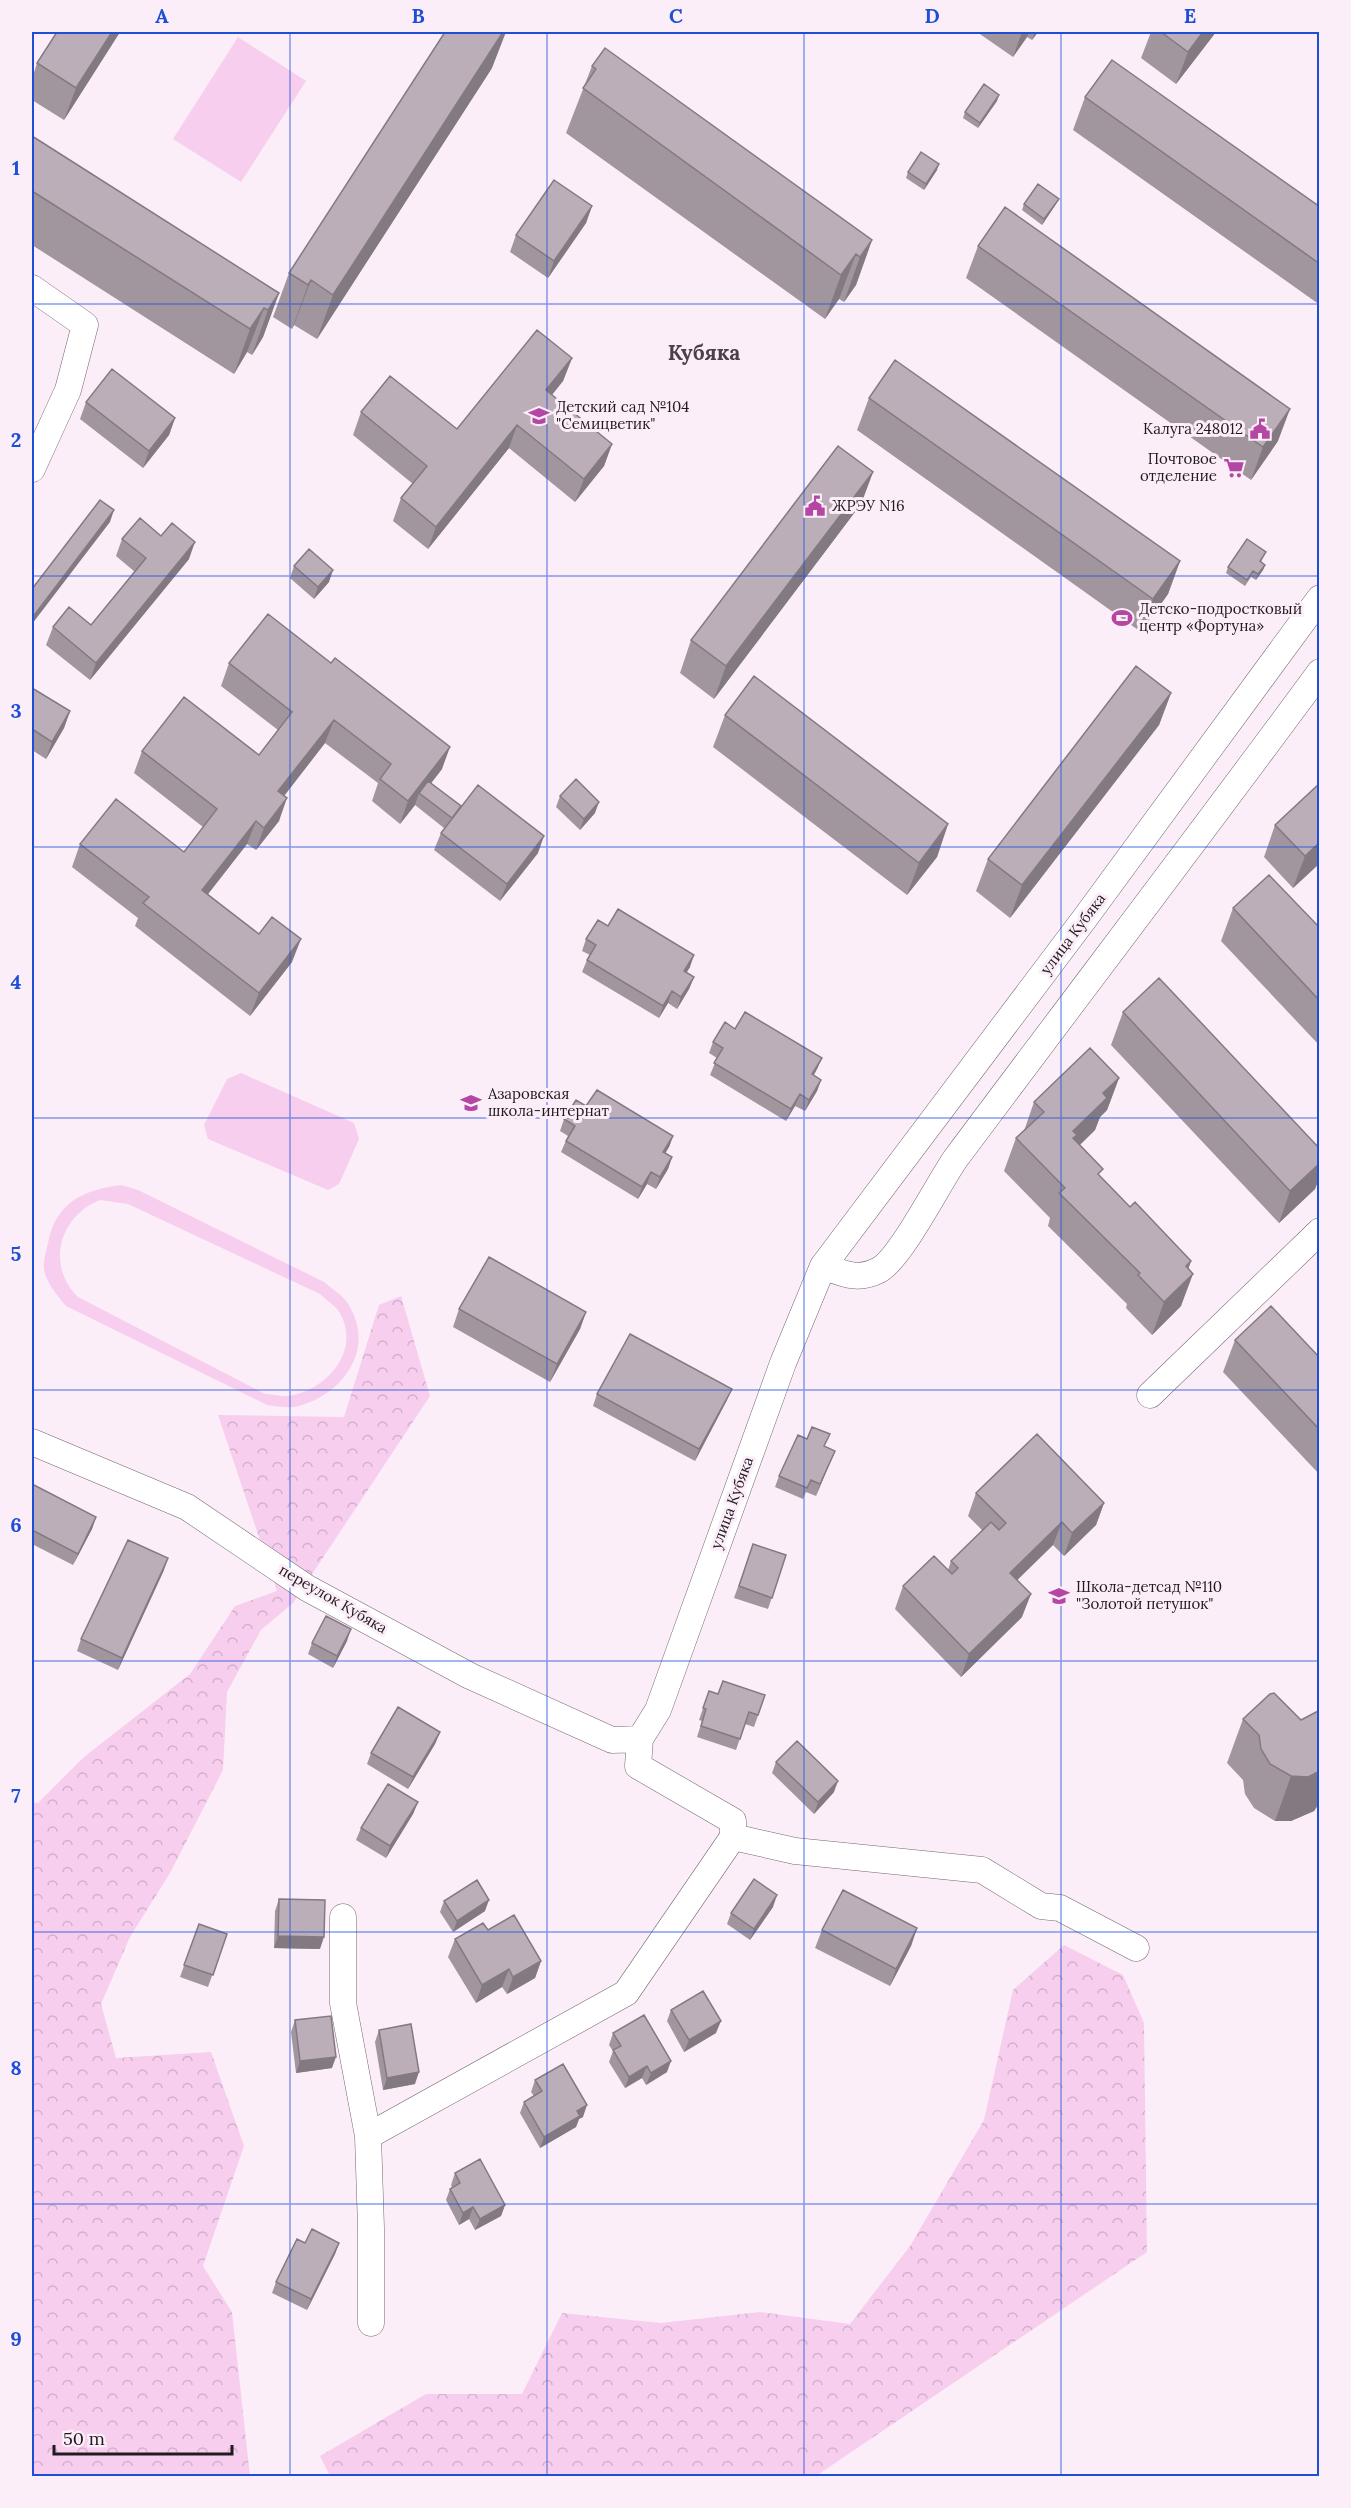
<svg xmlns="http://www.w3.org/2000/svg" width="1351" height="2508" viewBox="0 0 1351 2508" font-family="Lora,serif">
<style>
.forest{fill:url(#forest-crowns)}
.pitch{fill:#f7ceee;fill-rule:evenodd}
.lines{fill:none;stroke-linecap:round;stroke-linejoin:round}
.minor-casing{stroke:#726770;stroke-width:27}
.minor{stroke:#fff;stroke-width:26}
.wall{fill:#a1969e}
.shaded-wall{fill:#837a81}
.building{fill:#bbaeb8;stroke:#837a81;stroke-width:1.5}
.grid{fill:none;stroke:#1d4ed8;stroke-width:1.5;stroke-opacity:0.55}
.labels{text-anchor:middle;stroke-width:6;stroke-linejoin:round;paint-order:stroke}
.poi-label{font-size:15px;fill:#201b1f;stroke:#fceef8;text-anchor:start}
.street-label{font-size:15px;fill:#201b1f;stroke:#fceef8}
.district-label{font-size:21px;font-weight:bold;fill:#4b4049;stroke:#fceef8}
.neatline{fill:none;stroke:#1d4ed8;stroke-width:2}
.grid-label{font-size:20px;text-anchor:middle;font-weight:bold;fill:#1d4ed8}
</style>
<defs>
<pattern id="forest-crowns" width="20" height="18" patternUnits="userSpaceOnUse" patternTransform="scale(1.5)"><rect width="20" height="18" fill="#f7ceee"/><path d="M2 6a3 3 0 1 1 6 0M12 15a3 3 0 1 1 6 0" fill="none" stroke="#d3b0cc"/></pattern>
</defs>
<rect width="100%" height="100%" fill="#fceef8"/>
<!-- forest -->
<path class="forest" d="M401,1296l29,100 -137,207 -32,27 -34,62 -4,78 -53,103 -40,64 -29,67 15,54 95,-6 33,94 -41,120 29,46 18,164h-218v-674l6,1 46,-46 106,-83 45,-68 42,-15 -59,-176 126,2 35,-112z
M1064,1945l59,30 21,48 3,229 -331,224h-486l-10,-20 106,-62h96l40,-81 99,10 99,-11 90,12 60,-78 74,-126 29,-130z"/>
<!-- pitch -->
<path class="pitch" d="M238,37l68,44 -65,101 -68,-43z
M241,1073l113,50 5,16 -20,45 -11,6 -120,-51 -4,-14 23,-46z
M121,1185l17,5 186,92c8,7 19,13 24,22 29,45 -6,93 -54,103 -8,1 -19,-1 -27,-2l-201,-99c-8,-10 -19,-22 -22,-36 -1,-8 2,-19 4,-27 8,-41 35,-53 73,-58zM100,1200l28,4 192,90c6,6 16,12 20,19 21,38 -13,77 -52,83 -7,1 -16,-2 -23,-2l-187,-97c-32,-31 -19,-81 22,-97z"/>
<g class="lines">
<!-- minor casing -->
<g class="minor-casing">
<path id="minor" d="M32,288l53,37 -17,65 -36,79
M823,1266c21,8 35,15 56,4 22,-12 60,-88 77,-112 121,-162 244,-323 364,-486
M1150,1395l170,-164
M32,1442l155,65 120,81 163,88 142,64 28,-1
M343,1917v86l25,133 258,-143 107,-156
M1136,1948l-76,-40 -19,-2 -59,-36 -187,-19 -62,-14v-16l-95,-55 2,-27 18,-29 125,-347 40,-97 262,-348 235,-320
M368,2136l3,92v95"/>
</g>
<!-- minor -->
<use href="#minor" class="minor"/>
</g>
<!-- wall -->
<path class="wall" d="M57,32h63l-56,88 -32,-20v-21l5,-16z
M977,32h61l-6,8 -5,-3 -14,20z
M1151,32h65l-40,52 -35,-26z
M592,66l280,174 -16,45 -12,17 -5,-3 -14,20 -259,-186z
M492,68l-175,271 -23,-14 -2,4 -19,-12 16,-44z
M1085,97l235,110v98l-247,-175z
M997,101l-19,27 -15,-10 2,-6z
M32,136l247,157 -16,44 -11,18 -5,-3 -13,22 -202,-129z
M937,170l-13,20 -18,-12 2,-6z
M1024,204h32l-14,21 -20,-15z
M592,206l-6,17 -38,55 -38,-26 6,-17z
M978,246l300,195 -27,39 -285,-202z
M572,358l-9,23 -11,14 60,49 -8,22 -29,36 -66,-54 -81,101 -35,-28 8,-23 12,-14 -60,-49 8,-23 96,17z
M869,398l311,163 -12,33 -27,38 -284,-202z
M86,402l89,16 -6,17 -26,33 -63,-49z
M873,472l-12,32 -147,195 -34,-26 11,-33z
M122,539l67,20 -99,121 -44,-35 7,-18 38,-2 44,-53 -19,-16z
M1266,552l-5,10 4,3 -2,5 -7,10 -5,-3 -6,9 -19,-13 2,-6z
M294,566l35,16 -15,17 -24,-21z
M229,663l213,106 -11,14 30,23 77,47 -38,48 -66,-51 7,-17 3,-5 -29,-23 -15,19 -28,-23 6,-18 -53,-40 -41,53 -5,25 -23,29 -9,-6 -39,50 84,68 -42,54 -115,-90 3,-8 -66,-51 8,-23 104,8 19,-25 -69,-54 8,-22 117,4 19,-25 -57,-44z
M32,688l38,23 -6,17 -18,31 -14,-9z
M1171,693l-12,32 -149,193 -34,-27 12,-32z
M725,715l223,109 -11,33 -30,38 -194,-148z
M1320,783v80l-27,25 -29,-31 11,-32z
M560,796l35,17 -15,17 -24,-23z
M1233,908l87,20v118l-99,-105z
M608,926l82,41 -4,6 8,4 -5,12 -12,20 -9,-6 -9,15 -77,-46 5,-12 3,-5 -8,-4 4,-12z
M1123,1012l197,137v27l-5,13 -36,34 -168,-178z
M735,1029l87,29 -5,11 -3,6 7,5 -4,11 -12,20 -10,-5 -9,15 -76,-46 7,-17 -8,-5 4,-11z
M1119,1078l-12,32 -7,7 -5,13 -15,15 20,31 30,31 61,54 -3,8 -7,37 -29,29 -26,-27 1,-4 -79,-78 2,-8 -46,-47 12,-33 8,-7 10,-29z
M586,1106l87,30 -4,11 -4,6 7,4 -4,12 -12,20 -9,-5 -9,15 -77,-47 7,-16 -8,-5 4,-12z
M459,1309l127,3 -6,17 -30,53 -97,-55z
M1235,1340l85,18v117l-97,-103z
M597,1394l130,6 -32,61 -102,-55z
M825,1447l10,4 -19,45 -10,-4 -3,7 -28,-12 4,-11z
M32,1484l64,33 -4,12 -19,36 -41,-21z
M976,1493l128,10 -8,22 -32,31 -11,-11 -36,35 5,37 -61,60 -66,-68 8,-23 45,-16 3,-9 32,-30 -15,-15z
M753,1544l33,11 -18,54 -34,-11z
M164,1570l-46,100 -41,-19 4,-12z
M347,1641l-14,27 -25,-14 4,-11z
M709,1691l9,3 47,1 -11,32 -9,-3 -9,26 -39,-13 5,-16 -3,-1z
M1320,1710v92l-6,9 -23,10h-16l-21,-13 -9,-14 -2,-14 -16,-17 16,-44 58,1z
M440,1732l-5,12 -27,45 -41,-25 4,-11z
M776,1762l58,30 -20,22 -42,-41z
M418,1802l-5,12 -27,44 -30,-18 5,-12z
M279,1899l41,50 -46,-1 1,-37z
M444,1901l41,10 -32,21 -13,-20z
M773,1907l-23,33 -23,-16 4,-11z
M199,1924l28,10 -19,53 -28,-10z
M917,1928l-6,18 -21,40 -75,-38 7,-18z
M488,1930l53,31 -6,17 -28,16 -5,-7 -26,16 -28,-46 7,-18z
M671,2010l45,23 -32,19 -17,-31z
M295,2020l37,48 -36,5 -5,-41z
M379,2030l36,54 -32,6 -8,-48z
M613,2033l54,39 -21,13 -4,-7 -17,10 -16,-26 4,-11 -4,-6z
M535,2080l48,37 -4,2 -3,8 -36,21 -20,-35 4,-11 10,-6 -3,-4z
M455,2173l50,32 -4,11 -26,14 -6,-11 -10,6 -13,-25 4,-11 2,-2 -1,-2z
M305,2243h34l-4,11 -28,56 -35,-17 4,-11z"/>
<!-- shaded-wall -->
<path class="shaded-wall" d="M112,32h8l-56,88 12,-32z
M503,32h3l-14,36 -175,271 16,-44z
M1022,32h7l-2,5 -14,20z
M1035,32h3l-6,8z
M1203,32h13l-40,52 12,-32z
M999,95l-2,6 -19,27 2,-5z
M939,164l-2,6 -13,20 2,-6z
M1059,199l-3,5 -14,21 2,-6z
M592,206l-6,17 -38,55 6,-17z
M872,240l-16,45 -12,17 16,-45z
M856,254l-17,45 -14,20 16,-44z
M311,280l-17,45 -2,4 16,-44z
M279,293l-16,44 -11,18 16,-45z
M264,308l-17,44 -13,22 16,-45z
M572,358l-9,23 -26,32 9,-23z
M1290,409l-12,32 -27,39 12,-33z
M175,418l-6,17 -26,33 6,-17z
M517,425l-8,23 -81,101 8,-22z
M612,444l-8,22 -29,36 9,-23z
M873,472l-12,32 -147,195 12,-33z
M114,510l-4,12 -78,102v-6z
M195,542l-6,17 -99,121 6,-17z
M1180,561l-12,33 -27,38 12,-33z
M1265,565l-2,5 -7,10 2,-6z
M333,570l-4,12 -15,17 4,-12z
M1171,693l-12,32 -149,193 12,-33z
M70,711l-6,17 -18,31 6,-17z
M334,720l-9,23 -55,71 8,-23z
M450,747l-8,22 -20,26 -3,-2 -4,12 -15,19 8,-23z
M287,798l-8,23 -23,29 8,-22z
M599,802l-4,11 -15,17 4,-11z
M256,821l-9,23 -53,68 8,-22z
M948,824l-11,33 -30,38 12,-32z
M544,836l-6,17 -38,48 7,-17z
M1320,842v21l-27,25 12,-32z
M301,939l-9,23 -42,54 9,-23z
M694,955l-4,12 -10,16 4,-12z
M694,977l-5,12 -12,20 4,-12z
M672,991l-4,12 -9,15 4,-12z
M822,1058l-5,11 -10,17 5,-12z
M1119,1078l-12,32 -7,7 -5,13 -26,25 4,-24 30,-38z
M821,1080l-4,11 -12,20 4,-11z
M800,1094l-5,12 -9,15 5,-12z
M673,1136l-4,11 -10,17 4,-12z
M672,1157l-4,12 -12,20 4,-12z
M1320,1163v13l-5,13 -36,34 11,-32z
M651,1172l-4,12 -9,15 4,-12z
M1191,1261l-8,23 10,-10 -12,32 -29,29 12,-33 22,-36z
M586,1312l-6,17 -30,53 7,-18z
M732,1389l-5,11 -32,61 4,-12z
M835,1451l-5,11 -14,34 4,-12z
M1104,1503l-8,22 -32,31 8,-23z
M96,1517l-4,12 -19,36 5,-11z
M1062,1522l-9,23 -51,50 8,-22z
M168,1558l-4,12 -46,100 4,-12z
M1031,1594l-9,23 -61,60 8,-23z
M351,1629l-4,12 -14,27 4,-12z
M440,1732l-5,12 -27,45 5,-12z
M1320,1771v31l-6,9 -23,10h-16l16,-45z
M838,1781l-4,11 -20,22 4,-12z
M418,1802l-5,12 -27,44 4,-12z
M777,1895l-4,12 -23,33 4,-11z
M489,1900l-4,11 -32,21 4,-11z
M917,1928l-6,18 -21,40 6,-17z
M278,1936l46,1 -4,12 -46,-1z
M541,1961l-6,17 -28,16 6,-17z
M509,1969l-7,18 -26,16 6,-18z
M721,2021l-5,12 -32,19 5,-12z
M336,2057l-4,11 -36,5 4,-12z
M671,2061l-4,11 -21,13 5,-12z
M647,2066l-5,12 -17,10 4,-11z
M419,2072l-4,12 -32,6 4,-12z
M587,2105l-4,12 -4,2 -3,8 -36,21 4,-11 33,-26z
M505,2205l-4,11 -26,14 5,-11z
M473,2207l-4,12 -10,6 4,-12z
M339,2243l-4,11 -28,56 4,-11z"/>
<!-- building -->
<path class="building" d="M57,32h55l-36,56 -39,-25z
M445,32h58l-170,263 -22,-15 -3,5 -19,-12z
M1161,32h42l-15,20z
M605,48l267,192 -12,17 -4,-3 -15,21 -258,-187 13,-19 -4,-3z
M1112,60l208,147v57l-235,-167z
M984,84l15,11 -19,28 -15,-11z
M32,136l247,157 -11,17 -4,-2 -14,21 -218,-138z
M921,152l18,12 -13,20 -18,-12z
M554,180l38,26 -38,55 -38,-26z
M1038,184l21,15 -15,20 -20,-15z
M1005,207l285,202 -27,38 -285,-201z
M537,330l35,28 -26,32 66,54 -28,35 -67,-54 -81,102 -35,-29 26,-32 -66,-54 29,-36 67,53z
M895,360l285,201 -27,38 -284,-201z
M112,369l63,49 -26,33 -63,-49z
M838,446l35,26 -147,194 -35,-26z
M100,500l14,10 -82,108v-29z
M140,518l21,18 11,-13 23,19 -99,121 -43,-36 16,-20 22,18 55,-67 -24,-19z
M1247,539l19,13 -6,9 5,4 -7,9 -5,-3 -6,9 -19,-13z
M309,549l24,21 -15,17 -24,-21z
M268,614l63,49 4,-5 115,89 -42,54 -28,-22 11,-15 -57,-44 -56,71 9,7 -23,30 -8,-7 -54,69 57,44 13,-17 29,22 -42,54 -116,-90 6,-6 -69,-53 36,-45 68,53 33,-43 -75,-58 42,-54 75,58 33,-43 -63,-49z
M1136,666l35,27 -149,192 -34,-26z
M754,676l194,148 -29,39 -194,-148z
M32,688l38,23 -18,31 -20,-13z
M576,779l23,23 -15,17 -24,-23z
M428,781l33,25 -9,12 -33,-25z
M1320,783v59l-15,14 -30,-31z
M478,785l66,51 -37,48 -66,-51z
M1269,875l51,53v73l-87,-93z
M618,909l76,46 -10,16 10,6 -13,20 -9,-6 -9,15 -76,-46 9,-15 -10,-6 12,-19 10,6z
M1159,978l161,171v14l-30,28 -167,-179z
M745,1012l77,46 -10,16 9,6 -12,20 -9,-6 -9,15 -77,-46 9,-15 -10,-6 12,-20 10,7z
M1090,1048l29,30 -16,15 4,5 -34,33 4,4 -4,3 30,31 -5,5 32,33 5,-5 56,59 -5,5 7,8 -29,28 -26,-27 2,-2 -81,-80 6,-5 -49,-50 28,-26 -10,-10z
M597,1090l76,46 -10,16 9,5 -12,20 -9,-5 -9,15 -76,-46 9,-15 -11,-7 12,-19 10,6z
M489,1257l97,55 -29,52 -98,-55z
M1271,1306l49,52v72l-85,-90z
M630,1334l102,55 -33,60 -102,-55z
M812,1427l18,7 -6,12 11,5 -15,33 -9,-4 -4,8 -28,-12 19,-41 9,4z
M1037,1434l67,69 -32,30 -10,-11 -52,51 21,21 -62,60 -66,-68 31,-30 18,18 6,-6 -7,-7 40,-39 8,8 7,-7 -30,-30z
M32,1484l64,33 -18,37 -46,-24z
M128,1540l40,18 -46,100 -41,-19z
M753,1544l33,11 -14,43 -33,-12z
M326,1616l25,13 -14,27 -25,-13z
M723,1681l42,14 -7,20 -9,-3 -9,27 -39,-13 5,-17 -3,-1 6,-17 9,3z
M1274,1693l27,27 19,-10v61l-12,6 -17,-1 -21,-12 -9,-15 -2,-14 -16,-16 27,-25z
M398,1707l42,25 -27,45 -42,-24z
M797,1741l41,40 -20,21 -42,-40z
M388,1784l30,18 -28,44 -29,-18z
M754,1879l23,16 -23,34 -23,-16z
M477,1880l12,20 -32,21 -13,-20z
M843,1890l74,38 -21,41 -74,-39z
M279,1899l46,1 -1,37 -46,-1z
M514,1915l27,46 -28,16 -4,-8 -27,16 -27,-46 28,-16 5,7z
M199,1924l28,10 -14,41 -29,-10z
M703,1991l18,30 -32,19 -18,-30z
M644,2015l27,46 -20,12 -4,-7 -18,11 -16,-27 8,-4 -8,-13z
M331,2016l5,41 -36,4 -5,-41z
M411,2024l8,48 -32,6 -8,-48z
M563,2064l24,41 -10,6 3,5 -36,21 -20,-35 18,-11 -7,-11z
M480,2159l25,46 -25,14 -7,-12 -10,6 -13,-24 10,-6 -5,-10z
M312,2229l27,14 -28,56 -35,-17 21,-43 8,4z"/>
<!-- grid -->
<path class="grid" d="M290,32v2444M547,32v2444M804,32v2444M1061,32v2444M32,304h1288M32,576h1288M32,847h1288M32,1118h1288M32,1390h1288M32,1661h1288M32,1932h1288M32,2204h1288"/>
<!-- icons -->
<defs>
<g id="school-bare" transform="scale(1.62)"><path d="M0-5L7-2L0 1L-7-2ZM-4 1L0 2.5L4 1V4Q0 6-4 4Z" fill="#b446a4" stroke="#fceef8" stroke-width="2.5" paint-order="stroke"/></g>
<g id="civic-bare" transform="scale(1.62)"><path d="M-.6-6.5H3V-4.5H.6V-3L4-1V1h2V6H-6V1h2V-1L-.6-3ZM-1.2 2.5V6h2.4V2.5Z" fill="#b446a4" stroke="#fceef8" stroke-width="2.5" paint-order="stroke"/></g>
<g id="supermarket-bare" transform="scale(1.62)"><path d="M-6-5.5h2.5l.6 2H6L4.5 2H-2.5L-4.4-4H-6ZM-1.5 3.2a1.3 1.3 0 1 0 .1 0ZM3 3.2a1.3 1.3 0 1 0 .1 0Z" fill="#b446a4" stroke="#fceef8" stroke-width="2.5" paint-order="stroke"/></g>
<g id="stadium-bare" transform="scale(1.62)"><path d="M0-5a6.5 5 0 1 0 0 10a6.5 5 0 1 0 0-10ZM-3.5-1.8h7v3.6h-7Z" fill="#b446a4" stroke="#fceef8" stroke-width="2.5" paint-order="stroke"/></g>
</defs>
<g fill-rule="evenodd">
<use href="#school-bare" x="539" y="416"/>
<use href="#civic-bare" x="1260" y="429"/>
<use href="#supermarket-bare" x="1234" y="468"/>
<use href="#civic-bare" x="815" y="506"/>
<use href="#stadium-bare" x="1122" y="618"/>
<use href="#school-bare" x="471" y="1103"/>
<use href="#school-bare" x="1059" y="1596"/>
</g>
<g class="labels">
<!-- poi labels -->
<g class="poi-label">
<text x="556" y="412">Детский сад №104<tspan x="556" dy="17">"Семицветик"</tspan></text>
<text x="1243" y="434" text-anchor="end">Калуга 248012</text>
<text x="1217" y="464" text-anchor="end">Почтовое<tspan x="1217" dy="17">отделение</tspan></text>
<text x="832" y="511">ЖРЭУ N16</text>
<text x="1139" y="614">Детско-подростковый<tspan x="1139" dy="17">центр «Фортуна»</tspan></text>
<text x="488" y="1099">Азаровская<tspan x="488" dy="17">школа-интернат</tspan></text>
<text x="1076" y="1592">Школа-детсад №110<tspan x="1076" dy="17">"Золотой петушок"</tspan></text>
</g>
<!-- street labels -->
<g class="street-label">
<text transform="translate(1073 934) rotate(-53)" y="5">улица Кубяка</text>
<text transform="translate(732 1503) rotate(-70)" y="5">улица Кубяка</text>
<text transform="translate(333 1599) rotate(30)" y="5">переулок Кубяка</text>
</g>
<!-- district labels -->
<g class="district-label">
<text x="704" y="360">Кубяка</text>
</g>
</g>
<!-- border -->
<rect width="1351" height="2508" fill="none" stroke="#fceef8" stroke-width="66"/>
<!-- scale -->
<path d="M54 2445v9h178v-9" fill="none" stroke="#201b1f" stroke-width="3"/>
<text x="63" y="2445" font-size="18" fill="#201b1f" stroke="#fceef8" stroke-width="4.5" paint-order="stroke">50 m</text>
<rect x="33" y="33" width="1285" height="2442" class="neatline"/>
<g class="grid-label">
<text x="162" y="23">A</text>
<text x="418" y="23">B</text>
<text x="676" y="23">C</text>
<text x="932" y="23">D</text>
<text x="1190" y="23">E</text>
<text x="16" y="175">1</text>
<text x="16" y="447">2</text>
<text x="16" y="718">3</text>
<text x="16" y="989">4</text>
<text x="16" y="1261">5</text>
<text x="16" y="1532">6</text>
<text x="16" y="1803">7</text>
<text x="16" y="2075">8</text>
<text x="16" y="2346">9</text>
</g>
</svg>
